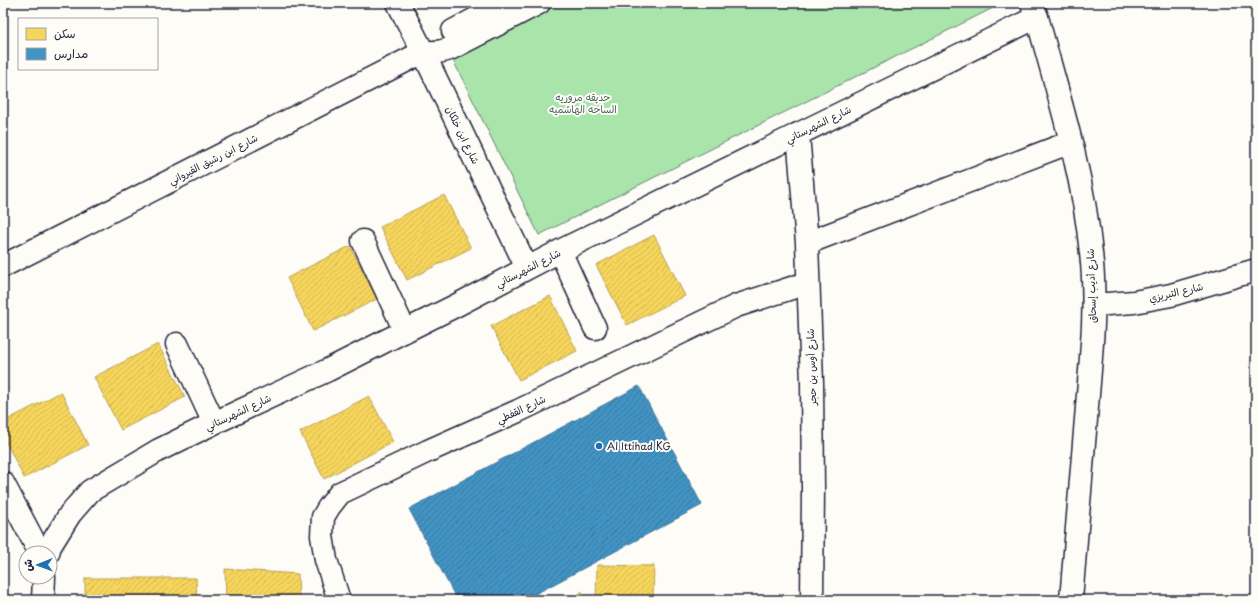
<svg xmlns="http://www.w3.org/2000/svg" width="1259" height="603" viewBox="0 0 1259 603" font-family="'Playpen Sans','Playpen Sans Arabic',sans-serif">
<style>
.green{fill:#a9e4aa;stroke:#668372}
.homes{fill:url(#homes-hatch);stroke:#b69f52}
.schools{fill:url(#schools-hatch);stroke:#39719a}
.lines{fill:none;stroke-linecap:round;stroke-linejoin:round}
.minor-casing{stroke:#22223b;stroke-width:25}
.secondary-casing{stroke:#22223b;stroke-width:25}
.minor{stroke:#fdfcf7;stroke-width:22}
.secondary{stroke:#fdfcf7;stroke-width:22}
.poi-dot{fill:#1f6fb2;stroke:#fdfcf7;stroke-width:1.5}
.labels{text-anchor:middle;stroke-width:4;stroke-linejoin:round;paint-order:stroke}
.park-label{font-size:10px;fill:#4a5c5c;stroke:#fdfcf7}
.street-label{font-size:10px;fill:#22223b;stroke:#fdfcf7}
.poi-label{font-size:10px;fill:#22223b;stroke:#fdfcf7;text-anchor:start}
</style>
<defs>
<pattern id="homes-hatch" width="6" height="6" patternUnits="userSpaceOnUse"><rect width="6" height="6" fill="#f6d55c"/><path d="M-1 1l2-2M0 6l6-6M5 7l2-2" fill="none" stroke="#d3b751"/></pattern>
<pattern id="schools-hatch" width="6" height="6" patternUnits="userSpaceOnUse"><rect width="6" height="6" fill="#4393c3"/><path d="M-1 1l2-2M0 6l6-6M5 7l2-2" fill="none" stroke="#3878a0"/></pattern>
</defs>
<rect width="100%" height="100%" fill="#fdfcf7"/>
<filter id="ink" filterUnits="userSpaceOnUse"><feTurbulence type="fractalNoise" baseFrequency=".025" numOctaves="2"/><feDisplacementMap in="SourceGraphic" scale="8" xChannelSelector="R" yChannelSelector="G"/><feConvolveMatrix kernelMatrix="1 2 1 2 8 2 1 2 1" color-interpolation-filters="sRGB"/></filter>
<g filter="url(#ink)">
<!-- green -->
<path class="green" d="M557,3h438l2,3 -458,229 -88,-179z"/>
<!-- homes -->
<path class="homes" d="M444,195l27,53 -64,32 -27,-53z
M654,235l31,61 -58,29 -31,-60z
M350,246l27,53 -64,32 -26,-53z
M550,296l27,55 -58,29 -28,-54z
M158,344l27,53 -64,33 -27,-53z
M61,392l27,53 -64,33 -21,-42v-14z
M369,396l24,46 -69,37 -24,-47z
M597,565l57,1 -1,34h-57z
M225,569l73,5 1,26h-73z
M85,578h111l1,22h-112z
M582,591l-1,9h-8z"/>
<!-- schools -->
<path class="schools" d="M639,386l63,119 -178,95h-67l-48,-91z"/>
<g class="lines">
<!-- minor casing -->
<g class="minor-casing">
<path id="minor" d="M398,3l25,49 104,216
M1032,4l5,13c21,77 46,155 54,236 6,51 0,103 -4,154 -5,64 -11,129 -16,193
M798,134l9,109 5,140 1,106 -1,111
M363,241l42,90
M807,243l264,-101
M560,251l35,77
M3,266l420,-214
M1094,305l40,-3 37,-7 85,-25
M177,344l37,79
M3,483l37,70
M48,553l2,-7 20,-32 20,-23 69,-41 55,-27 114,-53 77,-39 52,-26 103,-54 477,-234
M43,600l1,-23
M339,600l-13,-40 -4,-24 1,-19 6,-10 11,-14 88,-42 90,-40 218,-105 71,-23"/>
</g>
<!-- secondary casing -->
<g class="secondary-casing">
<path id="secondary" d="M453,31l52,-28
M423,52c10,1 18,0 27,-3l89,-46"/>
</g>
<!-- minor -->
<use href="#minor" class="minor"/>
<!-- secondary -->
<use href="#secondary" class="secondary"/>
</g>
</g>
<!-- markers -->
<circle class="poi-dot" cx="599" cy="446" r="4"/>
<g class="labels">
<!-- park labels -->
<g class="park-label">
<text x="583" y="101">حديقه مروريه<tspan x="583" dy="12">الساحه الهاشميه</tspan></text>
</g>
<!-- street labels -->
<g class="street-label">
<text transform="translate(818 124) rotate(-26)" y="4">شارع الشهرستاني</text>
<text transform="translate(463 135) rotate(64)" y="4">شارع ابن خلكان</text>
<text transform="translate(213 159) rotate(-27)" y="4">شارع ابن رشيق القيرواني</text>
<text transform="translate(528 268) rotate(-27)" y="4">شارع الشهرستاني</text>
<text transform="translate(1091 286) rotate(-92)" y="4">شارع أديب إسحاق</text>
<text transform="translate(1176 292) rotate(-13)" y="4">شارع التبريزي</text>
<text transform="translate(811 367) rotate(-92)" y="4">شارع أوس بن حجر</text>
<text transform="translate(521 409) rotate(-25)" y="4">شارع القفطي</text>
<text transform="translate(238 412) rotate(-25)" y="4">شارع الشهرستاني</text>
</g>
<!-- poi labels -->
<g class="poi-label">
<text x="607" y="450">Al Ittihad KG</text>
</g>
</g>
<!-- margin -->
<rect width="1259" height="603" fill="none" stroke="#fdfcf7" stroke-width="16"/>
<rect x="8" y="8" width="1243" height="587" fill="none" stroke="#22223b" stroke-width="1.5" filter="url(#ink)"/>
<!-- legend -->
<rect x="18" y="18" width="140" height="52" fill="#fdfcf7" stroke="#a5a5ac"/>
<rect x="26" y="28" width="20" height="12" fill="#f6d55c" stroke="#a5a5ac"/>
<text x="54" y="38" font-size="12" fill="#22223b">سكن</text>
<rect x="26" y="48" width="20" height="12" fill="#4393c3" stroke="#a5a5ac"/>
<text x="54" y="58" font-size="12" fill="#22223b">مدارس</text>
<!-- north arrow -->
<g transform="translate(38 565) rotate(269)"><circle r="19" fill="#fdfcf7" stroke="#a5a5ac"/>
<path d="M0-3L7 15L0 10L-7 15Z" fill="#1f6fb2"/>
<text y="-6" font-size="11" font-weight="bold" text-anchor="middle" fill="#22223b">ش</text>
</g>
</svg>
